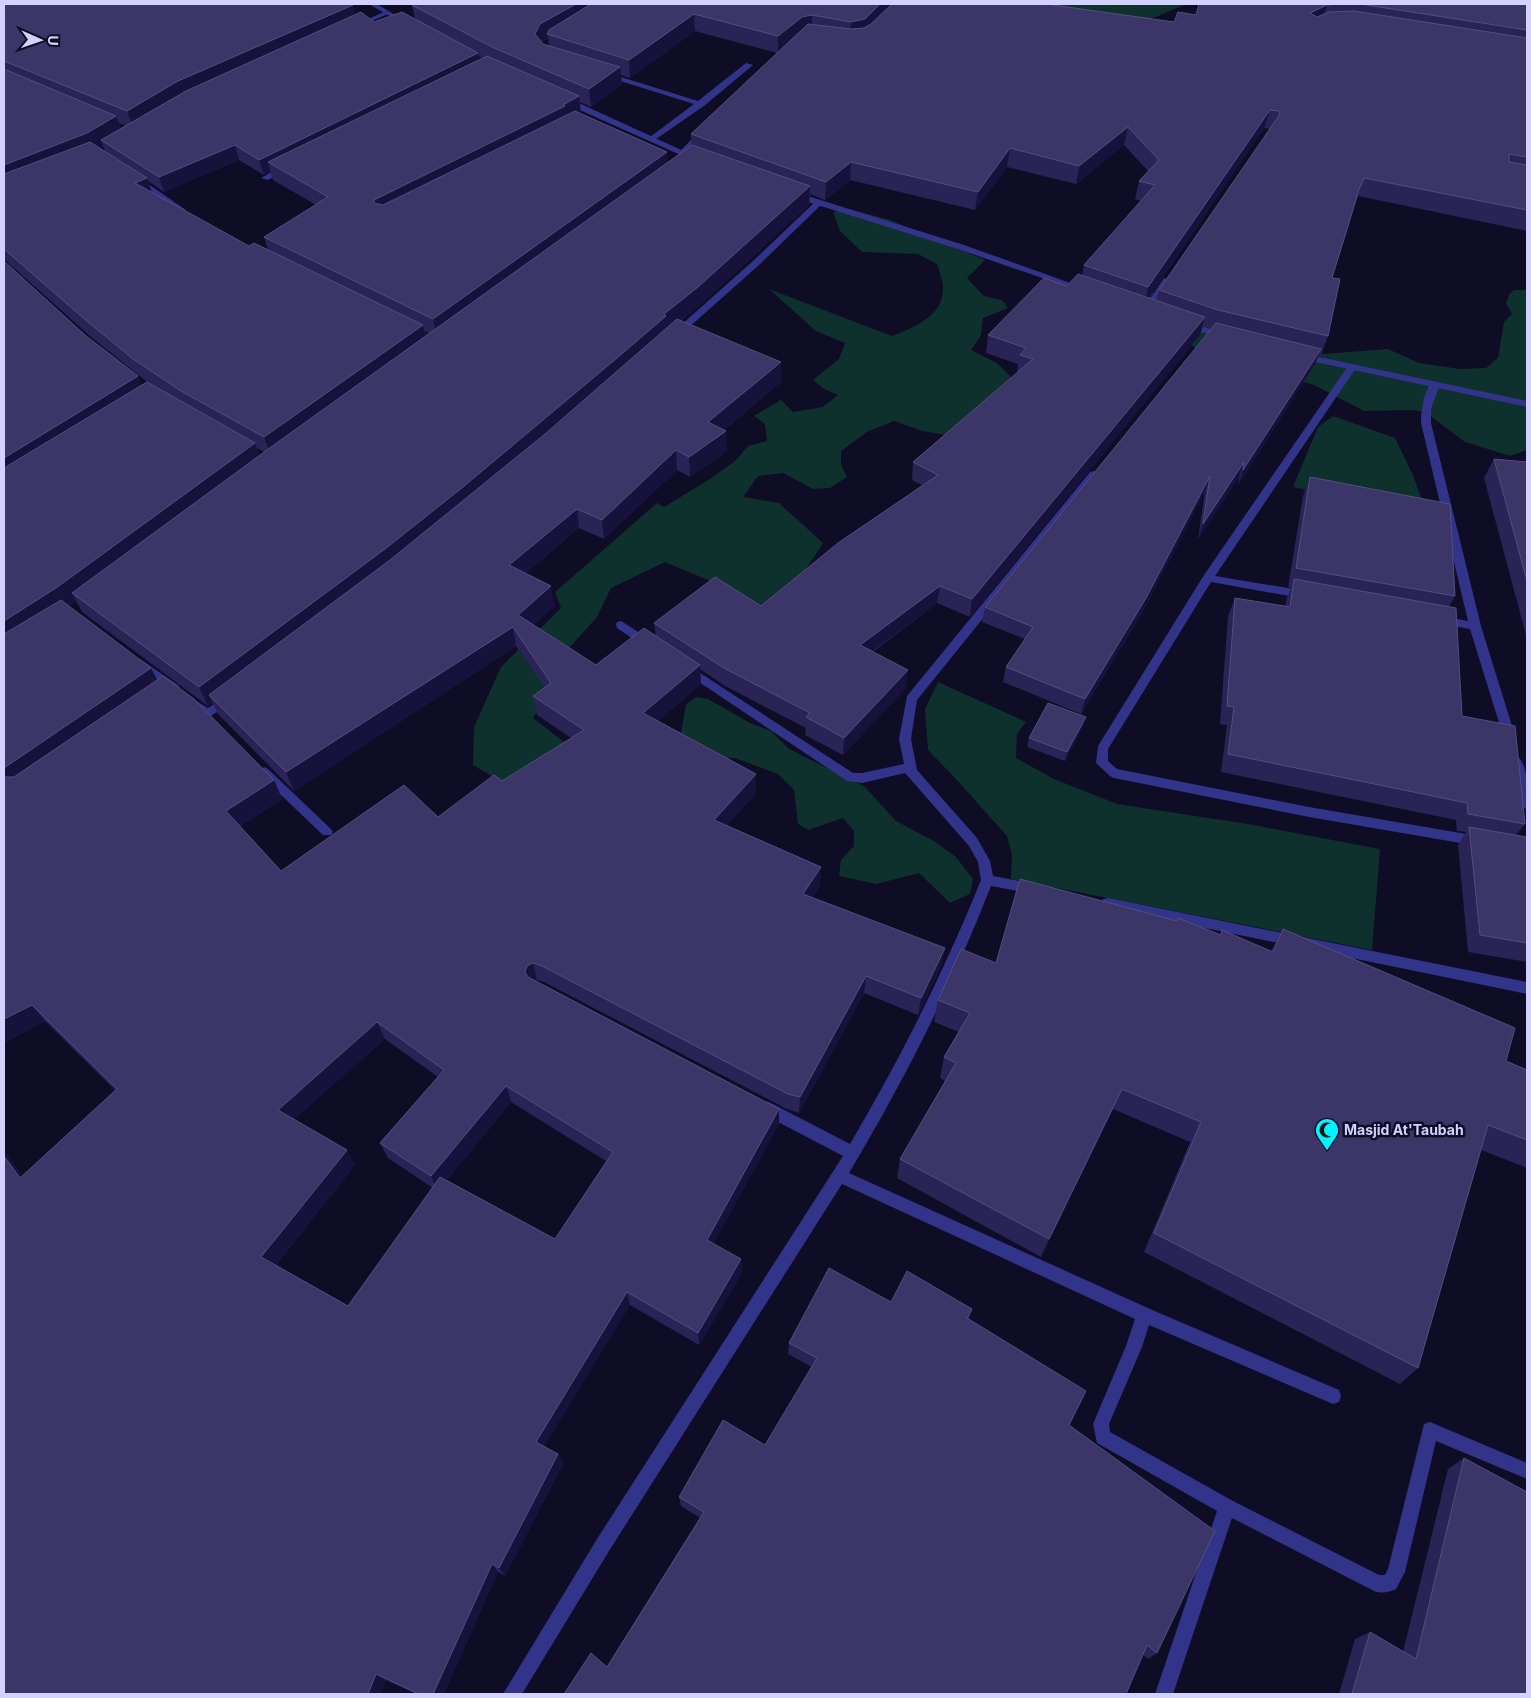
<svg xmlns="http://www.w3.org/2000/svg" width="1531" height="1698" viewBox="0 0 1531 1698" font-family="Inter,sans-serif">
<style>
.green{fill:#0e312d}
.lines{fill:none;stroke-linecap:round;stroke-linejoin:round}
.service{fill:#32348a;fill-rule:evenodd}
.minor{fill:#32348a;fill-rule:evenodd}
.tertiary{fill:#32348a;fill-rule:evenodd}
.wall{fill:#2a2356;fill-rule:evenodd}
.shaded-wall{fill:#17123b}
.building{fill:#3c3668;stroke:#544e80;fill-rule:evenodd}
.labels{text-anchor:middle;stroke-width:5;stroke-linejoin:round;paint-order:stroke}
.poi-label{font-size:14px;font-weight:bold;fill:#d3d1ff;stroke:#0f0c26;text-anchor:start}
</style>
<rect width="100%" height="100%" fill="#0f0c26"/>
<!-- green -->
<path class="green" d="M985,4h202l-51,21z
M849,209l41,11 95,40 -18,18 17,18 18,4 6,8 -25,10 -2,17 -10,15 26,13 28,28 -79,44 -24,-4 -28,-10 -27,11 -26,19v14l6,12 -17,11 -17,1 -30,-16 -25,3 -15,21 36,6 44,40 -20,31 -43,39 -38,-27 -57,-24 -54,26 -14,29 -28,31 -24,52 -12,18 34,26 -65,38 -29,-17 1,-38 27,-60 60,-59 -6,-16 102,-89 7,4 46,-28 25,-18 13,-15 19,-5 -2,-17 -11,-8 27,-16 12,12 30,-5 15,-12 -14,-6 -11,-9 26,-21 6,-16 -29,-12 -47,-42 123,47c22,-9 52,-20 51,-49 0,-7 -4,-16 -6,-23l-19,-10 -56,-2 -22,-21 -7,-19z
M1139,286l25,12 142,53 17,3 65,-5 31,14 41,6 26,-1 12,-10 6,-36 8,-8 -6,-11 4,-10 4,-3h13v160l-17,6 -45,-14 -40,-30 -13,-2 -48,1 -50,-26 -83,-24 -16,-1 -26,-16 -15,-4z
M1333,416l62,22 18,37 14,39 -134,-27 25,-60z
M938,682l88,40 -9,12 -1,24 38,21 63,25 131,20 132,25 -8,101 -361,-71 1,-24 -5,-19 -51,-57 -28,-29 -3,-41z
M696,697l12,2 42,24 21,8 18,18 76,38 31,34 38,20 22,16 17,22 -3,15 -20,9 -31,-30 -43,11 -37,-8 2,-16 13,-14v-15l-11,-13 -35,12 -10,-6 -4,-34 -16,-16 -43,-16 -27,1 -43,-3 16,-23 5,-28z"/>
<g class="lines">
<!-- service -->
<path class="service" d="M746,63l7,2 -49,41 -51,35 -4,-2 1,-2 44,-33 -93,-29 7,-2 90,28z"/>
<!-- minor -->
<path class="minor" d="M386,11l3,2 -1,1 -30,13 -5,-1z
M700,131l7,2 -21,22h-6v-4z
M284,165l7,2 -23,13 -7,-2z
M135,179h6l45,31 -7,2 -44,-29z
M816,201l7,2 -64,62 -81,72h-6v-4l81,-72z
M1164,278l7,2 -22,33h-6l-1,-2z
M1351,365l5,3 -141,208 91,15 5,4 -1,3 -4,1 -95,-17 -103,167v12l9,8 192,38 169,29 4,2 2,3 -2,3 -4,2 -169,-29 -195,-39 -4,-2 -14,-13 2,-17 106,-171 144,-209z
M1435,381l5,3 -9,25v14l50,203 36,116 -6,4 -6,-4 -35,-113 -29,-5 -5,-4 5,-4 27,5 -47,-198c0,-11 3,-38 14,-42z
M1094,471l4,1v4l-181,224 -6,39 6,31 60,68 13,23 3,15 42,8 5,1 1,4 -1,4 -5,1 -44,-8c-39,100 -87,195 -142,287l301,136 189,81 2,6 -2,6 -6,2 -184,-79 -7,22 -33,77 1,8 123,69 146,74h6l3,-6 36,-145 6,-2 97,41v16l-91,-38 -31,131 -9,17c-8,4 -16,5 -24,1l-140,-72 -59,176h-18l62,-183 -120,-68 -4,-19 33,-78 9,-27 -293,-135 -233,367 -87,143h-19l94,-155 246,-383 -84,-44 -2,-5 2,-5 5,-1 5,1 81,42c50,-85 94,-172 131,-264l-3,-18 -9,-16 -64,-73 -43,10 -15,-2 -166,-111 2,-3h8l162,106h9l42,-9 -5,-25 8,-43 183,-224z
M621,621l33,21 2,3 -2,3h-8l-29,-20 -1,-3 1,-3z
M140,659l38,26 2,3 -2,3h-8l-34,-25 -2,-3 2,-3z
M228,695l6,4 -2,3 -24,16 -18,-13 6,-4 12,7z
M1516,756c13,5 12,42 11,54l-6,-5 -11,-44z
M264,767l4,2 63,60 2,3 -2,3h-8l-63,-60 -2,-3z
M1108,898l419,84v12l-419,-86 -5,-1 -1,-4 1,-4z"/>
<!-- tertiary -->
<path class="tertiary" d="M369,4h8l33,20 -5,1z
M564,99h6l131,60 -7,2 -130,-58z
M792,193h6l166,52 123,44 -7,2 -122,-42 -166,-52z
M1187,322l41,12 2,2 -5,3 -41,-12v-4z
M1300,353l227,48v6l-230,-49v-4z"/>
</g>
<!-- wall -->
<path class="wall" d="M4,4l352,11 18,7 41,-3 -3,-14 762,17 22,-7 3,-11h328v227l-169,-35 -4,8 -22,74 -4,58 -7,19 -2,-1 -4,10 -77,121 1,-8 -41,62 7,-48 -63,122 -61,101 -78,-32 3,-15 19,-28 -43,-17 3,-15 227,-278 -9,-3 -3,9 -230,282 -33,-14 -64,49 33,36 -63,67 -38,-20 1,-7 -81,-42 -25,-17 1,15 -43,37 98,53v19l-29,32 93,60 -8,13 133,50 -4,18 -23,49 -54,-22 -65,120 -12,-4 -243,-127 -7,-2 -1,1 243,128v15l-66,120 28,15 1,14 -43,72 -69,-40 -86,141 14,8 5,10 -58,112 -7,-4 -54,122h-28l-30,-14 -6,14h-376v-544l18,26 93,-86 -70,-69 -41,22zM695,31l82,22 -86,81v12l-24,17v-11l-86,-38 -1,-12 11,5 31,-23 -1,-9 9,3zM548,38l1,8 -6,-2 -1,-2zM478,56l5,2 -4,2zM119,123l7,3 -5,3zM1264,128l6,1 -111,161 -3,10 -7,-2zM1124,145l24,26 -9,10 -4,18 6,2 -57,64 -2,10 -94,60 -2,18 32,11 -1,9 -104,89 -1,18 10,5 -161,121 -107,17 2,13 -60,29 -63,-40 22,-19 -29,-33 53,-45 25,11 73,-69 13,7 37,-26 -3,-21 57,-48 -100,-61 18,-15 110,-101 1,-11 15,6 25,-20 125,30 32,-43 69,17zM103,146l2,6 -6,-4zM239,160l25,15 6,-4 3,9 43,25 -52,32 4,12 -19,-3 -97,-53 -4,-12 16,11zM5,260l85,76 57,46 -5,3 -57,-50 -81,-74zM425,331l4,2 -3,3zM256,448l8,4 -5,3zM76,601l6,11 126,94 4,-4 6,12 76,77 222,-145 29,42 -12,8 4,19 34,23 -69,43 -64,36 -157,54 -41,-45 42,-27 -8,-19 -117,-100 -88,-74zM385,1039l53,38 -58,66 8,15 45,30 -85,118 -72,-41 79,-100 -61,-46zM511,1102l95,59 -51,78 -108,-59z
M1494,459l33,3v177l-43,-161z
M1310,477l145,119 -6,11 13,109 63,108 -9,11 11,10v117l-59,-10 -10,-107 8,-13 -9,-1 -1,-11 -235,-48 6,-47 -7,-1 8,-108 7,-18 50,8 2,-8 4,-10 -3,-1 15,-91z
M1083,726l-18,35 -38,-14 2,-9z
M1283,929l223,132 21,9v98l-46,-18 -63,218 -18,16 -256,-132 46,-110 -77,-33 -72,148 -144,-79 3,-19 45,-78 -5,-3 4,-21 15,-25 -25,-10 4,-22 58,-37 224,-28 51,16z
M891,1302l81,7 -3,10 100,106 88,228 -9,6 -5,-4 -536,12 93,-149 -19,-12 -2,-9 86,-52 47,-78 -24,-13 1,-11z
M1464,1458l63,236h-188l16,-55 15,-7 33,20 45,-183z"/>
<!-- shaded-wall -->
<path class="shaded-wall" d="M576,4h32l-61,30 1,4 -6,3 -5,10 -2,-17 5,-10z
M880,4h16l-32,32 -14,3 1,-17z
M353,5l4,17 -224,107 -6,-18 51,-30z
M1327,5l-5,17 -12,-9z
M694,14l1,17 -65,47 -1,-18z
M812,15v17l-34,21v-17l24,-19z
M478,53l2,15 -212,94 2,9 -6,4 -5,-15z
M620,67l2,17 -31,23 -2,-18z
M579,96l2,18 -203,107 -4,-21 189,-95z
M1270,110l-6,18 -120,177 4,-18z
M116,116l7,18 -22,6 2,6 -9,5 -90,35v-21z
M1128,127l-4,18 -48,39 3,-18z
M235,145l4,15 -75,32 -5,-15z
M1010,148l-3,19 -32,43 3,-18z
M667,152l1,18 -231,167 -4,-18z
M851,162l-1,18 -25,20 1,-18z
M147,178l6,18 -18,-13z
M1364,178l-6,18 -6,12 7,-18z
M810,186l-1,19 -110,101 -32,26 -200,174 -258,189 3,7 -4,4 -9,-19 465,-373z
M1205,317l-5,18 -230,282 2,-18z
M423,325l4,18 -156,113 -7,-19z
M1321,349l-6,15 -77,121 5,-15z
M781,362v20l-72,60 -1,-20z
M138,376l8,19 -142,84v-21z
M726,431l1,20 -37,26 -1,-20z
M255,443l7,19 -190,131 4,8 -9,6 -63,41v-27z
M676,450l1,20 -73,69 -2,-19z
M1244,462l-5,15 -41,62 5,-15z
M1210,476l-5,15 -63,122 -61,101 4,-15z
M577,509l2,19 -66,56 -4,-19z
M551,586l4,20 -33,29 -4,-20z
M940,586l-3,17 -79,59 2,-17z
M513,627l3,19 -222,145 -8,-19z
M700,665l1,19 -56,48 -2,-19z
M151,668l10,19 -145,99 -12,-8v-10z
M908,670l-2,18 -63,67 1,-17z
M1086,717l-3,9 -18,35 2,-9z
M756,774v19l-41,45 -1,-18z
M274,780l8,19 -47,30 -9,-18z
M821,867l-1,18 -17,27v-18z
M945,948l-4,18 -23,49 3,-17z
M533,963l4,17 -6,3 -6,-11 2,-6z
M866,976l-2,17 -65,120 1,-16z
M32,1005l13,16 -41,22v-24z
M377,1022l8,17 -97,86 -10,-15z
M506,1086l5,16 -73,89 -7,-15z
M1122,1089l-9,20 -72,148 8,-18z
M779,1109v15l-71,130 -1,-14z
M4,1150l31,43 -15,-15 -16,-22z
M347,1150l8,15 -84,106 -10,-14z
M741,1259l1,14 -43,72 -1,-12z
M627,1292l3,13 -89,147 -5,-10z
M558,1454l5,10 -58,112 -6,-8z
M492,1564l6,8 -54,122h-11z
M376,1674l10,6 -6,14h-12z"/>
<!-- building -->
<path class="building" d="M4,4h348l1,1 -175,76 -51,30 -123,-50z
M416,4h160l-36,20 -5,10 8,10 77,23 -31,22 -97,-42 -80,-42z
M591,4h289l-15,15 -14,3 -39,-7 -10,2 -24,19 -84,-22 -65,46 -82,-26 2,-4z
M892,4h154l128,18 4,-10 18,3 3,-11h143l-15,1 -17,8 7,4 12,-5 25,-1 173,27v119l-18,-3v8l18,3v45l-163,-32 -5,12 -27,88 8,1 -12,57 -110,-26 -59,-20 121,-176 -1,-3 -9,-1 -122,177 -64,-22 71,-80 -16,-4 20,-21 -31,-33 -49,39 -69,-18 -32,44 -127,-30 -25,20 -135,-48 117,-110 43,5 13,-1 7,-4z
M1360,4h167v26z
M361,12l13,10 28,-10 76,41 -219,107 -24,-15 -76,32 -58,-37 85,-49z
M487,56l92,40 -16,9 2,1 -191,94v3l9,2 192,-94 92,41 -234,167 -169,-82 64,-40 -60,-35z
M4,69l112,47 -29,17 -83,32z
M90,142l57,36 -12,5 114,63 5,-3 169,82 -159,112 -83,-46 -48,-32 -51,-42 -78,-68v-75z
M692,145l118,41 -112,101 -34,27 2,2 -49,42 -154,129 -78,62 -186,138 -127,-94 199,-146z
M4,261l81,74 53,41 -134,82z
M1078,274l127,43 -233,282 -32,-13 -80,59 48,25 -64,68 -38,-21 4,-4 -86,-45 -70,-45 61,-46 46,29 77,-63 100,-68 -25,-13 120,-103 -13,-4 6,-7 -38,-13 56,-57 23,8z
M677,319l104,43 -73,60 18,9 -37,26 -13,-7 -74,70 -25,-11 -68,56 42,21 -33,29 78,50 48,-37 56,37 -57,48 113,61 -42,46 107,47 -18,27 142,54 -24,50 -55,-22 -66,121 -12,-3 -248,-129 -7,-2 -6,3 -2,6 3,5 251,132 -72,131 34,19 -43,74 -71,-41 -91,150 22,12 -59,114 -7,-4 -59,130h-14l-43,-20 -8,20h-364v-538l16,22 97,-89 -85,-84 -28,14v-243v1h10l149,-101 31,23 80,81 -48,31 55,60 123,-86 34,32 56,-42 8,6 82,-51 -51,-34 18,-13 -38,-56 -227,145 -77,-77 181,-135 155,-126zM377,1022l67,48 -64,73 51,33 75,-90 107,66 -58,87 -115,-62 -92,129 -87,-49 86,-107 -69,-40z
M1216,323l105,26 -78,121 1,-8 -41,62 7,-48 -64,122 -61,101 -79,-32 27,-40 -48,-20z
M147,382l108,61 -199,145 -52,33v-153z
M1494,459l33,3v119z
M1310,477l140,27 5,92 -159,-28z
M1294,579l162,29 6,108 53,10 10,98 -57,-10 -1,-11 -239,-49 6,-47 -7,-1 8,-108 55,9z
M61,600l90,68 -147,100v-134z
M1048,703l38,14 -19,35 -38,-14z
M1469,827l57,10 1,8v98l-47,-8z
M1020,879l157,42 1,-3 43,17 1,-5 51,22 10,-23 232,99 -9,33 21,9v70l-39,-15 -70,243 -264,-135 47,-111 -79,-33 -73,150 -149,-80 56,-96 -12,-6 26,-44 -32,-13 23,-51 35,14z
M829,1268l62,34 16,-31 65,38 -5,9 119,73 -17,34 146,106 -58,122 -10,-8 -21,49h-562l27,-41 16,14 97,-155 -25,-15 44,-77 42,25 52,-87 -28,-15z
M1464,1458l63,34v202h-175l18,-62 46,27z"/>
<!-- icons -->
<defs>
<g id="mosque-pin" transform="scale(1.25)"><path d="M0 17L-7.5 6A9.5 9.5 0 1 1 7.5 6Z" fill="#00f4fc" stroke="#0f0c26"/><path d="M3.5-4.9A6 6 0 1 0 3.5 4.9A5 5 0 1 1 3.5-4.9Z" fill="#111"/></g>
</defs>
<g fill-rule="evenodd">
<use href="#mosque-pin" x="1327" y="1130"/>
</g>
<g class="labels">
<!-- poi labels -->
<g class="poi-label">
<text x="1344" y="1135">Masjid At'Taubah</text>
</g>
</g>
<!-- border -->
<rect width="1531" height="1698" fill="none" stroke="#d3d1ff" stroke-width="10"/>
<!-- north arrow -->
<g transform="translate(40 40) rotate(92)" stroke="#0f0c26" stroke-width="4" paint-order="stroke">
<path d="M0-4L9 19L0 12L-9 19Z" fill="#d3d1ff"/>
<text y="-8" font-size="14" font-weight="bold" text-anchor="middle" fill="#d3d1ff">U</text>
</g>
</svg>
